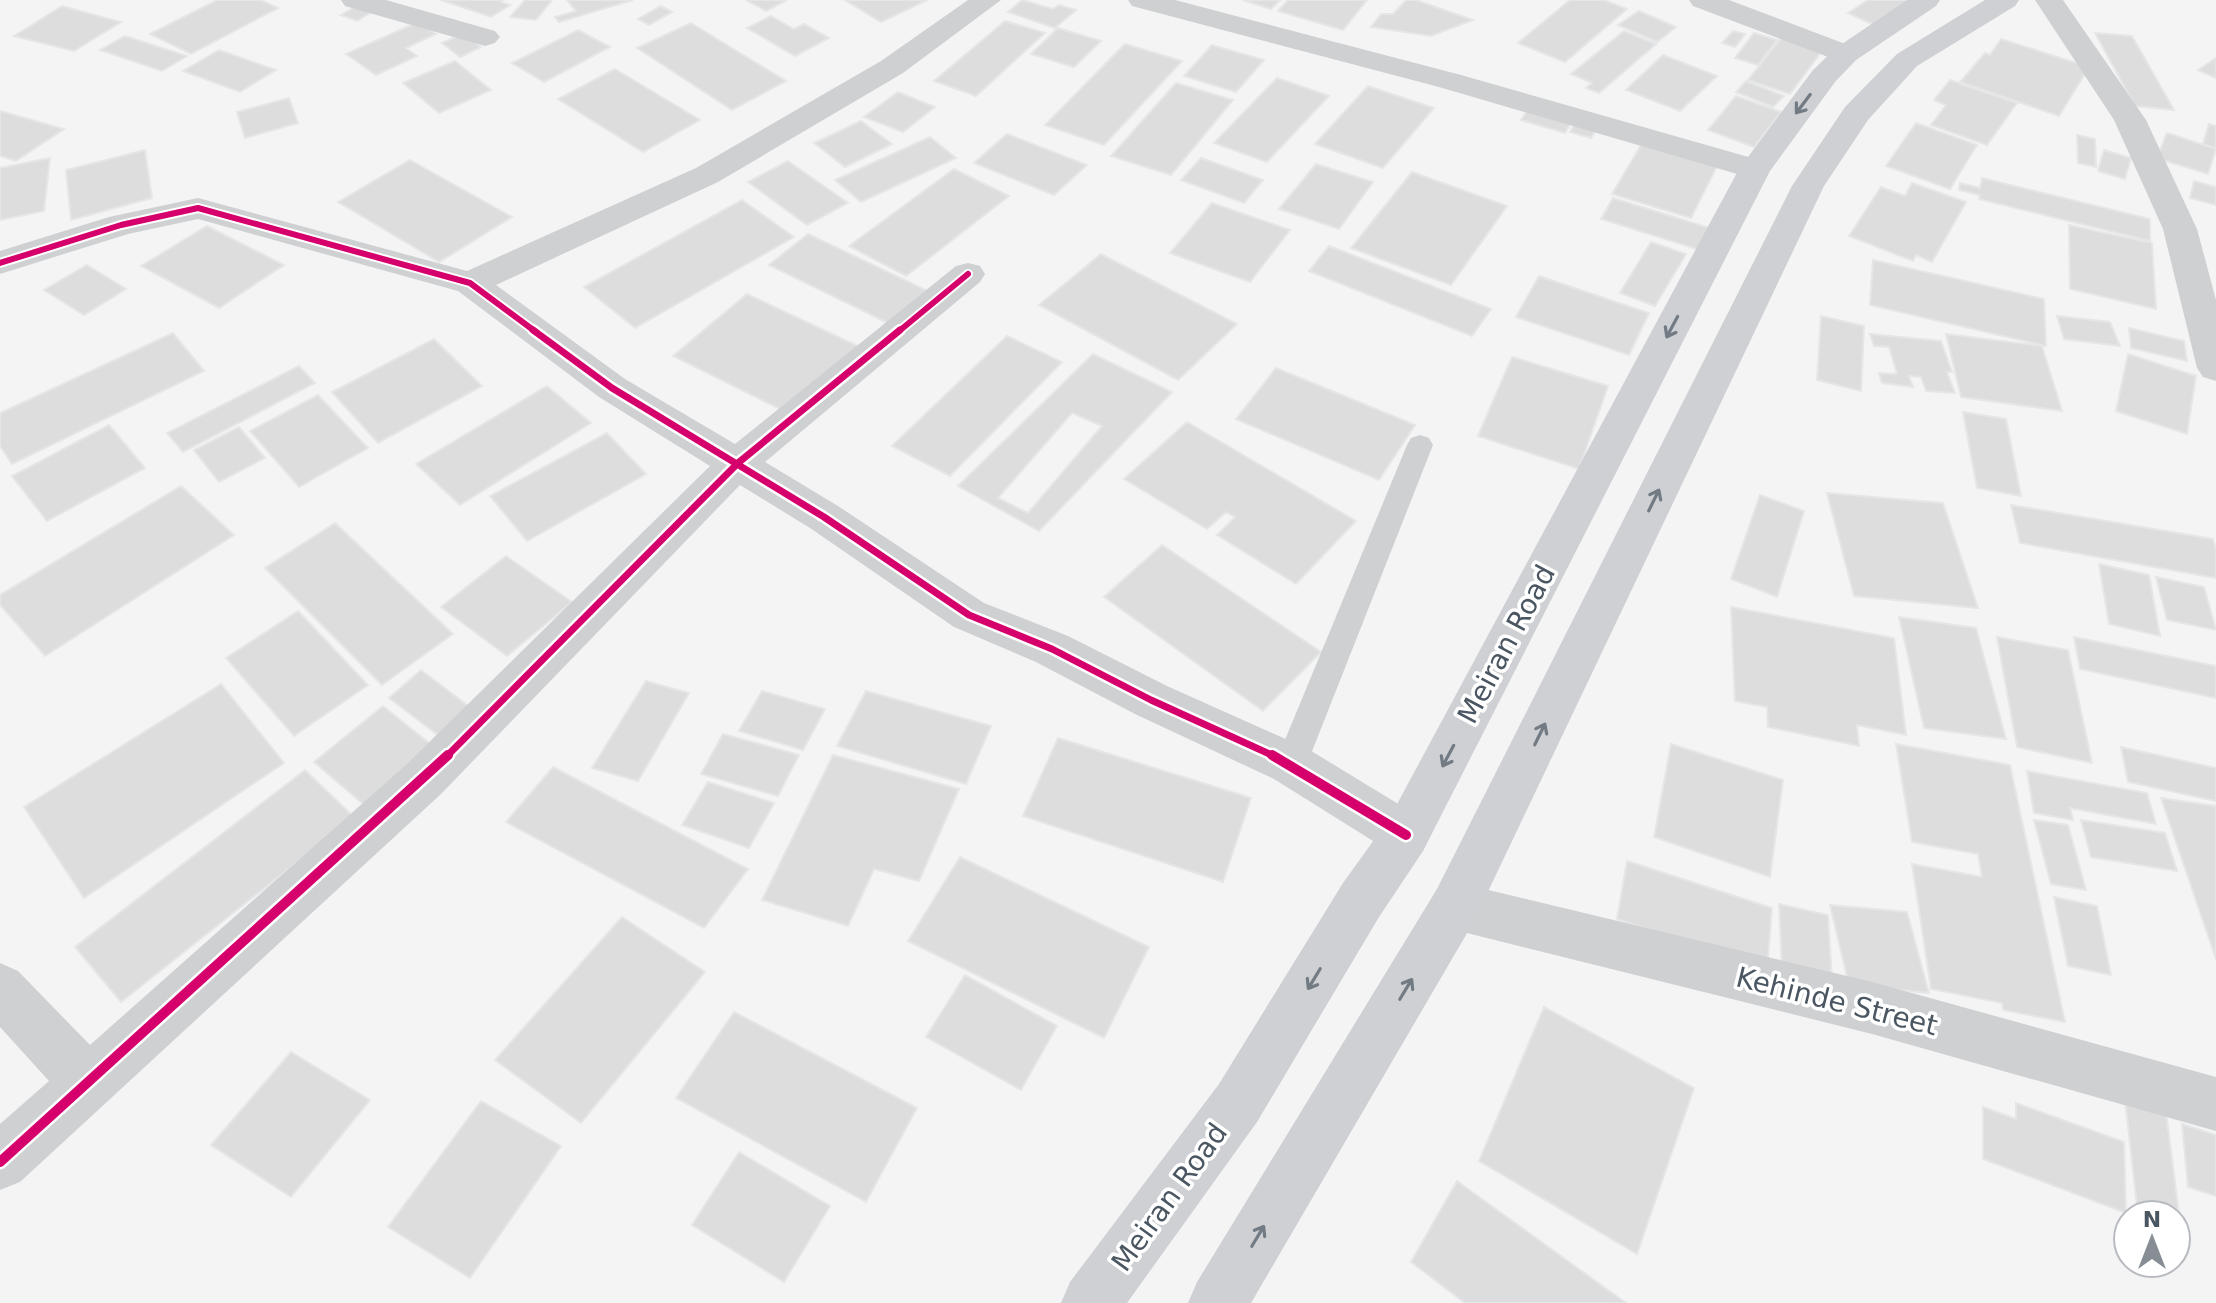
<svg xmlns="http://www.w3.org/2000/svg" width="2216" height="1303" viewBox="0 0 2216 1303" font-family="'DejaVu Sans',sans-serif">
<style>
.building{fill:#ddddde;stroke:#e5e6e7;stroke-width:2;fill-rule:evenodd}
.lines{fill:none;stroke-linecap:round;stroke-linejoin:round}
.lane{fill:#ced0d2;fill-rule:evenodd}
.street{fill:#ced0d2;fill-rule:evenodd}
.secondary{fill:#ced0d4;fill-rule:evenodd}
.cycleway-far2-casing{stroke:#fff;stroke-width:10}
.cycleway-far1-casing{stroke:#fff;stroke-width:12}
.cycleway-casing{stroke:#fff;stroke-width:15}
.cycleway-far2{stroke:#d6006c;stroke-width:6}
.cycleway-far1{stroke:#d6006c;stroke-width:7}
.cycleway{stroke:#d6006c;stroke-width:10}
.oneway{stroke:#727b84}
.labels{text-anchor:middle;stroke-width:7;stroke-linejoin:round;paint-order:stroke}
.street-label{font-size:28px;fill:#4a5661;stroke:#fff}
</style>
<rect width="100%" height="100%" fill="#f4f4f4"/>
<!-- building -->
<path class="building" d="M217,0h44l17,8 -87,46 -41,-20z
M441,0h62l-2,2 9,3 -19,12z
M525,0h27l-16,20 -26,-3z
M567,0h66l-74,22 -4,-5 21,-6z
M746,0h41l-21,11z
M845,0h82l-46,22z
M1022,0l31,9 6,-4 17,5 -21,18 -47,-16z
M1243,0h37l-9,9z
M1288,0h79l-24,30 -65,-19z
M1406,0h10l57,20 -42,16 -60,-9 10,-13h12z
M1570,0h34l23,9 -62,53 -47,-19z
M1868,0h42l-36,25 -26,-12z
M358,5l15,6 -16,10 -16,-6z
M62,6l59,16 -47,29 -60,-15z
M661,6l11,6 -23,13 -11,-6z
M1639,11l37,16 -19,15 -39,-17z
M771,16l23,13 10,-5 25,14 -34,18 -48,-28z
M1005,21l40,12 -69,63 -42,-15z
M418,22l18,12 -30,14 11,8 -41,19 -30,-21z
M691,23l95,58 -54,29 -95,-62z
M1058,28l43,13 -27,26 -43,-13z
M578,30l32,17 -66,35 -32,-19z
M1624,31l32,13 -57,49 -13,-5 6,-5 -21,-9z
M1733,31l12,3 -10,13 -13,-4z
M1754,33l23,7 -19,25 -23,-7z
M2095,33l37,3 42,74 -39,-4z
M462,34l19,13 -21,10 -18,-14z
M125,36l62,20 -25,15 -62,-21z
M1781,38l41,13 -32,43 -42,-14z
M2001,39l88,28 -30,49 -99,-34 25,-29 5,2z
M1125,44l57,17 -78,84 -59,-20z
M1212,45l52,15 -28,32 -52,-16z
M219,50l57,20 -36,22 -57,-21z
M1663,55l54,21 -37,35 -54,-21z
M2216,58v20l-18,-8z
M455,61l36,29 -52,23 -36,-30z
M615,69l85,51 -57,32 -85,-53z
M1277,78l52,18 -62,66 -53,-19z
M1950,80l67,23 -30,42 -56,-20 15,-20 -12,-5z
M1746,81l38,15 -11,11 -37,-15z
M1176,83l57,17 -62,75 -60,-19z
M1368,86l66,22 -51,60 -68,-24z
M898,92l37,15 -32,25 -39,-15z
M1736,96l45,16 -27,35 -46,-17z
M289,98l9,25 -53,15 -8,-26z
M1531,105l43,12 -9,16 -44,-13z
M0,111l64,18 -48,32 -16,-5z
M1578,119l21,6 -8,13 -21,-6z
M861,121l31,23 -47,23 -31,-24z
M1916,123l61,22 -27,44 -64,-23z
M2209,124l7,2v22l-13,-4z
M2167,133l49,16 -8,25 -51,-16z
M1007,134l80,31 -33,30 -80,-32z
M2077,135l18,4 1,28 -18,-4z
M930,137l26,21 -95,44 -26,-22z
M1644,140l75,22 -28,56 -79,-24z
M145,150l7,48 -81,22 -5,-50z
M2104,150l27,8 -6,21 -27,-8z
M50,158l-6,53 -44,9v-52z
M1201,158l62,22 -19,23 -63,-23z
M410,160l102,57 -73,45 -101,-60z
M788,161l60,42 -41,22 -59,-43z
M1316,164l57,18 -34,47 -60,-20z
M954,169l55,27 -103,80 -57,-30z
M1412,172l95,34 -56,79 -100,-37z
M1982,178l168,41v22l-171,-42 1,-4 -21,-5 1,-7 20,5z
M2194,181l22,6v18l-26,-7z
M1912,183l54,19 -34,60 -16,-7 -3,6 -64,-25 32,-49 24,9z
M1613,198l97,30 -10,22 -99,-31z
M742,200l52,37 -159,91 -51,-41z
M1212,203l78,27 -40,52 -80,-29z
M2069,225l83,18 4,66 -86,-20z
M207,226l77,39 -65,43 -78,-42z
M808,234l122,58 -38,33 -123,-60z
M1651,242l35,12 -31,52 -35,-13z
M1329,246l162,63 -19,27 -163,-65z
M1101,254l136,70 -59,56 -139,-75z
M1873,260l171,39 2,47 -176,-41z
M87,265l39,24 -42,26 -40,-25z
M1539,276l110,37 -20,42 -113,-38z
M747,294l113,53 -72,66 -115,-57z
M1821,316l43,10 -3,65 -44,-11z
M2057,316l53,6 10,24 -56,-7z
M2129,328l55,13 3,20 -56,-13z
M173,333l31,38 -192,93 -12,-18v-33z
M1870,334l71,7 11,31h-5l8,21 -29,-2 -5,-14 -12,-1 4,11 -31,-4 -3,-10 18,1 -8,-27 -15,-1z
M1946,334l96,12 20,65 -101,-14z
M1007,336l55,26 -112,114 -58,-30z
M434,339l48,47 -104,57 -46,-51z
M1093,354l79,38 -133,139 -81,-45zM1072,413l30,13 -74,87 -30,-15z
M2128,354l68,22 -9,58 -71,-23z
M1512,357l96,29 -29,83 -101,-33z
M299,366l16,17 -132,69 -16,-19z
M1276,368l139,57 -36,55 -143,-61z
M547,386l44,37 -131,82 -44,-41z
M318,395l50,53 -69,39 -49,-56z
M1963,412l43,7 15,77 -44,-8z
M1187,422l169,99 -60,63 -79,-49 18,-18 -9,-5 -19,17 -83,-50z
M109,425l36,43 -98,53 -35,-45z
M239,427l26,31 -46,24 -25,-32z
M607,433l39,41 -119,67 -37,-45z
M181,486l53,49 -189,121 -45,-51v-10z
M1827,493l116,10 35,105 -124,-12z
M1760,495l44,16 -27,86 -46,-18z
M2011,505l202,34 3,11v28l-196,-35z
M335,523l118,111 -71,51 -117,-117z
M1162,545l159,107 -58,59 -159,-114z
M506,556l66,46 -65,54 -66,-49z
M2099,564l50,11 11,61 -51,-12z
M2156,577l48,10 12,43 -49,-10z
M1731,607l163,31 12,97 -49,-10 2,21 -91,-19 -1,-20 -32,-6z
M298,611l70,74 -74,51 -68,-78z
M1899,617l77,11 30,111 -82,-11z
M1997,637l71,13 24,113 -75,-16z
M2074,637l142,29v32l-136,-29z
M421,670l58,44 -32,28 -58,-44z
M646,681l43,12 -51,88 -46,-13z
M221,684l63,79 -200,135 -60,-91z
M762,691l63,18 -22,41 -64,-19z
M866,691l125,35 -25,58 -129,-38z
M383,706l56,45 -69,59 -56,-48z
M723,734l76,21 -21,41 -77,-22z
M1058,738l193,60 -28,84 -200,-66z
M1671,744l112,36 -13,97 -116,-40z
M1896,744l114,21 55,257 -62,-12 -1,-7 -71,-14 -19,-125 70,13 -4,-23 -66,-12z
M2121,747l95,21v33l-88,-19z
M833,755l126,34 -40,92 -45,-12 -26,57 -86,-26z
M553,767l195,102 -44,59 -198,-106z
M305,770l49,47 -233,185 -46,-55z
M2027,771l120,22 9,31 -86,-16 3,12 -39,-7z
M708,782l66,21 -25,45 -67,-23z
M2161,798l55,8v153z
M2034,820l34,5 18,65 -35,-6z
M2081,820l84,13 12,38 -86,-14z
M960,857l189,90 -45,91 -196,-97z
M1627,861l145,47 -5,62 -150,-51z
M2054,897l43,9 14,69 -43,-9z
M1779,904l49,11 4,65 -50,-12z
M1830,905l77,7 22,81 -80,-8z
M622,917l83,55 -124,151 -86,-63z
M965,975l92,51 -36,64 -95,-53z
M1544,1007l150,81 -57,166 -158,-93z
M734,1012l183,96 -51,94 -190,-104z
M291,1052l79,48 -79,97 -80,-52z
M2125,1100l41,12 16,125 -6,-2v-20h-38z
M481,1101l80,45 -91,132 -82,-51z
M2016,1103l108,39 2,71 -143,-54v-52l33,12z
M2182,1124l34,11v61l-28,-9z
M739,1152l91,54 -46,76 -92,-57z
M1457,1181l169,122h-161l-54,-41z"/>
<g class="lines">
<!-- lane -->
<path class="lane" d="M1420,435l9,3 4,7 -126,319 -5,10 -11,4 -11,-4 -5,-10 132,-319 4,-7z"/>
<!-- street -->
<path class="street" d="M341,0h45l109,31 5,6 -5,6 -10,3 -140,-40z
M968,0h33l-98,73 -185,109 -222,103 129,94 110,65 221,-178 12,-3 12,3 5,8 -5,8 -215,180 73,44 146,97 84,33 99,50 141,63 115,70 7,16 -7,16 -17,6 -17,-6 -115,-72 -139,-65 -99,-52 -82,-35 -144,-99 -70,-43 -299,309 -421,388 -20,8v-66l49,-43 -49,-54v-64l18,8 72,74 317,-281 303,-298 -111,-69 -141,-106 -260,-72 -70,15 -128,40v-23l109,-34 89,-19 269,73 229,-103 185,-107z
M1128,0h47l286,75 305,87 5,7 -5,7 -11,3 -11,-3 -305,-89 -307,-81z
M1689,0h40l127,48 5,6 -5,6 -10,3 -10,-3 -143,-54z
M2035,0h28l83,120 51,109 19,71v81l-13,-4 -6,-9 -34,-139 -49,-109z
M1455,882l417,100 344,95v54l-344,-97 -417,-104 -18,-7 -7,-17 7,-17z"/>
<!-- secondary -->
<path class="secondary" d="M1907,0h33l-4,6 -80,54 -21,22 -65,89 -347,680 -44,66 -122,205 -130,181h-66l9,-21 149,-198 124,-201 46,-64 350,-650 74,-99 23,-22z
M1985,0h34l-4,6 -98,60 -49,54 -44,66 -351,737 -222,380h-63l9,-21 240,-393 355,-703 53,-79 52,-53z"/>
<!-- cycleway-far2 casing -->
<g class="cycleway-far2-casing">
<path id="cycleway-far2" d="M0,263l121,-38 77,-17 272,75 66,49
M898,332l70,-58"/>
</g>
<!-- cycleway-far1 casing -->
<g class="cycleway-far1-casing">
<path id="cycleway-far1" d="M533,330l79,58 212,129 145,98 83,34 99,51 125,57
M446,757l292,-294 162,-133"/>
</g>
<!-- cycleway casing -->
<g class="cycleway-casing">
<path id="cycleway" d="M1272,755l134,80
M0,1162l448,-407"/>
</g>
<!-- cycleway-far2 -->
<use href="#cycleway-far2" class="cycleway-far2"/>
<!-- cycleway-far1 -->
<use href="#cycleway-far1" class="cycleway-far1"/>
<!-- cycleway -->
<use href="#cycleway" class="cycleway"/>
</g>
<!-- one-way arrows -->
<defs><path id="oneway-shaft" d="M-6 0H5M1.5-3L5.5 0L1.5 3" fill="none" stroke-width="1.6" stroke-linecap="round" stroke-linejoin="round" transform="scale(2)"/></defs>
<g class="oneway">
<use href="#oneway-shaft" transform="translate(1803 104) rotate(127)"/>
<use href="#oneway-shaft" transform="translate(1672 327) rotate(118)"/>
<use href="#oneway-shaft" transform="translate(1654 500) rotate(-64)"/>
<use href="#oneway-shaft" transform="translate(1540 734) rotate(-64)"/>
<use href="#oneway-shaft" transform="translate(1448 756) rotate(118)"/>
<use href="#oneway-shaft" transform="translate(1314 979) rotate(121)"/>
<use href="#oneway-shaft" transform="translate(1406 989) rotate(-59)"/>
<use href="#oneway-shaft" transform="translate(1258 1236) rotate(-59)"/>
</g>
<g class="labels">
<!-- street labels -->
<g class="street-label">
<text transform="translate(1506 644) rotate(-62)" y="10">Meiran Road</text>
<text transform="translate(1837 1001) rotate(14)" y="10">Kehinde Street</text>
<text transform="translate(1169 1197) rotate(-54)" y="10">Meiran Road</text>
</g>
</g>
<!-- north arrow -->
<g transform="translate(2152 1239)"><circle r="38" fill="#ffffff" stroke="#b7bbc0" stroke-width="2"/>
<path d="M0-6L14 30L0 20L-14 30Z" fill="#868d94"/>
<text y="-12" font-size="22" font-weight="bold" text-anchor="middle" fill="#4a5661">N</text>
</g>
</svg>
